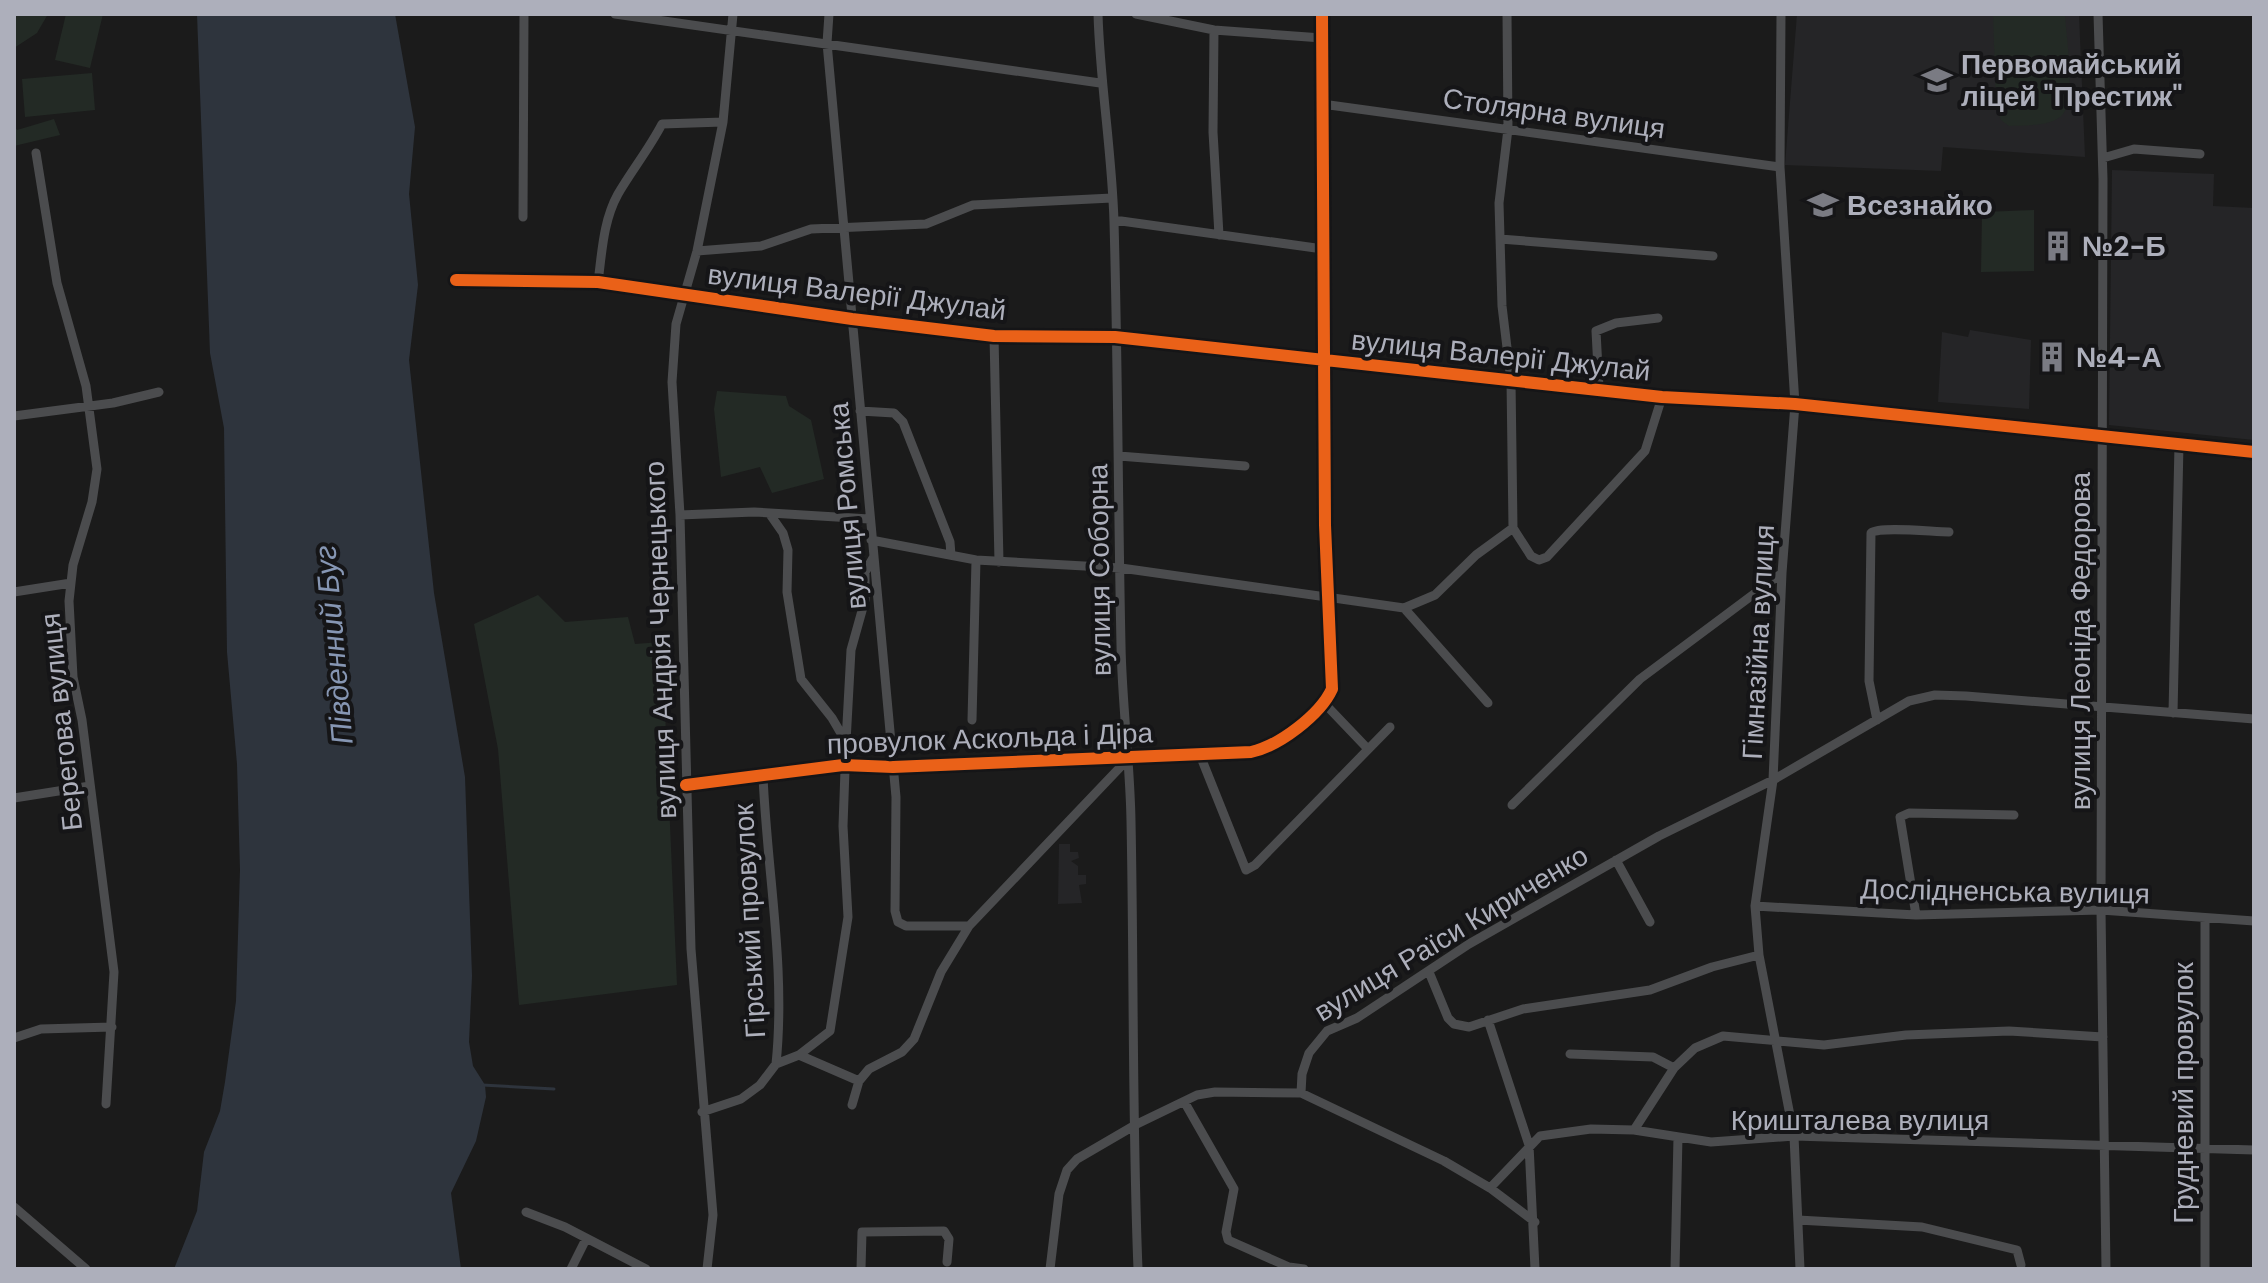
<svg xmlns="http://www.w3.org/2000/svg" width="2268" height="1283" viewBox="0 0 2268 1283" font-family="'DM Sans',sans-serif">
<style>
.built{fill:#252527}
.green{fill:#232a25}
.water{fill:#2e343d}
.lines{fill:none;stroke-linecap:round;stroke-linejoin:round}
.stream{stroke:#2e343d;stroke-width:3}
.minor{stroke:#4b4c4e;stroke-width:9}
.cycleway-casing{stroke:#151517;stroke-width:17}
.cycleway{stroke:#ea6118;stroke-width:12}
.labels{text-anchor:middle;stroke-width:8;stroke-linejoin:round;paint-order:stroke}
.poi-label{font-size:28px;font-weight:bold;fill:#adafbb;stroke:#151517;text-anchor:start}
.street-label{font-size:28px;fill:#adafbb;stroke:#151517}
.water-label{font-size:30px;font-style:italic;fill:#8696b3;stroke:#151517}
</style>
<rect width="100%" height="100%" fill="#1b1b1b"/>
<!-- built -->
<path class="built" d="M1797,14h282l6,143 -142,-10 -2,24 -156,-6z
M2112,170l102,4 -1,32 41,2v232l-145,-15z
M1970,330l61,10 -2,69 -91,-7 4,-70 26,5z
M1059,844h11v8h8l1,6 -8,3 7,5v9h8v9l-7,1 3,18 -24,1z"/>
<!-- green -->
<path class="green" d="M14,14h34l-11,19 -23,15z
M66,14h37l-13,54 -35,-8z
M1993,14h72c1,21 11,84 -2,100 -10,13 -39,11 -54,12l-8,-6 -5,-13z
M92,73l3,37 -70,7 -3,-38z
M54,119l6,16 -46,11v-21l3,5z
M2034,210v61l-53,1 1,-60z
M717,391l69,5 3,10 22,14 13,59 -52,14 -12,-26 -39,10 -7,-68z
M538,595l27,27 63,-5 7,27 27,-2 15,343 -158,20 -21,-256 -24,-125z"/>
<!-- water -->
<path class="water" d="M197,14h198l20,113 -6,67 9,91 -9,75 25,233 31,184 7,199 -3,66 4,24 12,19 1,12 -10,44 -25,52 10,76h-287l23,-58 7,-59 16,-41 5,-29 11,-81 4,-131 -3,-106 -10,-112 -3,-224 -14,-75z"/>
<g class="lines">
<!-- stream -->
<path class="stream" d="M482,1085l72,4"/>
<!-- minor -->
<path class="minor" d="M615,14l485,69
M829,14l-2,29 69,754 -1,114 3,11 8,4h63
M1098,14c2,69 14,138 16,208 4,141 4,282 7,423 1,59 9,117 10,176 3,150 1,299 7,448
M1136,14l78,16 108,8
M1507,14l1,115 -9,74 3,103 9,75 2,147
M1781,14l-1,153 15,237 -13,169 -9,207 -18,126 4,49 35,181 6,133
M2098,14l5,165 -2,731 5,359
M1214,30l-1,102 6,103
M1322,104l458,63
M36,153l21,130 29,103 11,83 -5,33 -19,63 -4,36 4,76 9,43 32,252 -8,132
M2103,158l31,-9 66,5
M523,217l1,-203
M1114,220l209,29
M1500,239l213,17
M697,251l64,-5 50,-17 115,-5 47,-19 139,-7
M456,280l142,2 254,37 142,17 121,1 547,60 133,7 459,48
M598,282c4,-29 5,-61 20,-88 14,-24 31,-45 44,-70l61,-2
M994,336l5,226
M1599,388l-3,-57 20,-8 42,-5
M860,411l34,2 9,9 47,120 1,13
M14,416l99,-13 46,-11
M1119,456l126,10
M769,513l14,20 5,17 -1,42 14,87 31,39 14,24 -3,84 5,91 -18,114 -31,24
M680,515l74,-3 115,7
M1513,528l18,28 8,4 8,-3 98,-106 17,-54
M871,540l105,20 145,8 283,40 31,-13 41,-40 37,-27
M14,592l57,-9
M1404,608l84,95
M1325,704l42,44
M2173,713l6,-268
M972,720l4,-160
M1877,720l-8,-39 2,-148c9,-7 62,-1 78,-1
M846,742l5,-92 14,-50v-28l8,-14
M1200,755l46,115 9,-5 135,-138
M763,776c4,96 23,192 13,288
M686,785l157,-20 50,2 358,-15c28,-6 69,-37 81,-63l-7,-164 -3,-511
M14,798l76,-12
M1512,805l128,-126 142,-106
M1616,860l34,62
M1755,906l161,9 185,-5 153,11
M1916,915l-16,-98 9,-4 105,2
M2205,918v351
M1429,972l19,46 6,6 15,3 54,-18 127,-19 62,-23 47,-12
M1488,1020l41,125 6,124
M14,1038l27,-9 71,-2
M1570,1054l83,3 21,11
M1301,1093l1,-19 7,-21 18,-22 30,-13 112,-74 190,-108 114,-56 136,-79 26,-6 31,1 288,23
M1185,1103l49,86 -8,43 2,8 61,27 15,2
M852,1105l7,-24 10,-12 33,-17 12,-13 27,-67 28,-46 159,-167
M702,1112l39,-13 19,-14 16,-21 23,-9 60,26
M1634,1130l40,-62 21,-20 28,-12 101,9 82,-10 103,-4 94,6
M1490,1188l50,-52 51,-7 43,1 77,12 83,-6 460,14
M14,1207l72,62
M526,1212l39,15 81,42
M1798,1220l124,7 95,23 4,15
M571,1269l15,-30
M707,1269l6,-54 -22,-266 -11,-434 -8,-133 4,-58 21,-73 26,-129 10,-108
M861,1269l1,-37 82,-1 5,8 -2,23
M1050,1269l9,-75 8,-24 10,-11 60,-35 60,-29 18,-3 86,1 143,68 46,27 45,34
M1675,1269l3,-132"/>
<!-- cycleway casing -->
<g class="cycleway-casing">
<path id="cycleway" d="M456,280l142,2 254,37 142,17 121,1 547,60 133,7 459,48
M686,785l157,-20 50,2 358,-15c28,-6 69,-37 81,-63l-7,-164 -3,-511"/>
</g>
<!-- cycleway -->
<use href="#cycleway" class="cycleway"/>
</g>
<!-- icons -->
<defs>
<g id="school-bare" transform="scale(2.4)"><path d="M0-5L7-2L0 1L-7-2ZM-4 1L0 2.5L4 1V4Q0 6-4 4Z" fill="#7a7b83" stroke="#151517" stroke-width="2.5" paint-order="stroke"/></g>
<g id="building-bare" transform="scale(2.4)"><path d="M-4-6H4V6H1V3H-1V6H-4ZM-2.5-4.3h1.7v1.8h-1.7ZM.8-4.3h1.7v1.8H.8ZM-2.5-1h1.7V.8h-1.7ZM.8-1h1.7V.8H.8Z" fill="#7a7b83" stroke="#151517" stroke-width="2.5" paint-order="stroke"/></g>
</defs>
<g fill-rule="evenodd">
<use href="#school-bare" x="1937" y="80"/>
<use href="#school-bare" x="1823" y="205"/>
<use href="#building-bare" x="2058" y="246"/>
<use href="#building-bare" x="2052" y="357"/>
</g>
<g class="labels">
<!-- poi labels -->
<g class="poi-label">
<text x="1961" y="74">Первомайський<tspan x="1961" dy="32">ліцей "Престиж"</tspan></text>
<text x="1847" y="215">Всезнайко</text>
<text x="2082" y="256">№2-Б</text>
<text x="2076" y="367">№4-А</text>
</g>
<!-- street labels -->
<g class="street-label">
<text transform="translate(1554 113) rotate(8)" y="10">Столярна вулиця</text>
<text transform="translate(857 292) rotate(7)" y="10">вулиця Валерії Джулай</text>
<text transform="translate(1501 355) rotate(6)" y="10">вулиця Валерії Джулай</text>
<text transform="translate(847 506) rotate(-95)" y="10">вулиця Ромська</text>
<text transform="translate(1099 570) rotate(-91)" y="10">вулиця Соборна</text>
<text transform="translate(660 640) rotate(-92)" y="10">вулиця Андрія Чернецького</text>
<text transform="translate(2080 641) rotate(-90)" y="10">вулиця Леоніда Федорова</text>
<text transform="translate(1758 642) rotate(-87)" y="10">Гімназійна вулиця</text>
<text transform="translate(61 722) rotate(-96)" y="10">Берегова вулиця</text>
<text transform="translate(990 738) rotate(-2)" y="10">провулок Аскольда і Діра</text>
<text transform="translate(2005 891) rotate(1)" y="10">Дослідненська вулиця</text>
<text transform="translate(749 921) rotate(-93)" y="10">Гірський провулок</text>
<text transform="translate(1451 933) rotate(-31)" y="10">вулиця Раїси Кириченко</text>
<text transform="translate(2183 1093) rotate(-90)" y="10">Грудневий провулок</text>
<text x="1860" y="1130">Кришталева вулиця</text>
</g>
<!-- water labels -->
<g class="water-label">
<text transform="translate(334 645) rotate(-95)" y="10">Південний Буг</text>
</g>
</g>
<!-- border -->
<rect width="2268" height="1283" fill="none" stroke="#adafbb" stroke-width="32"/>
</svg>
